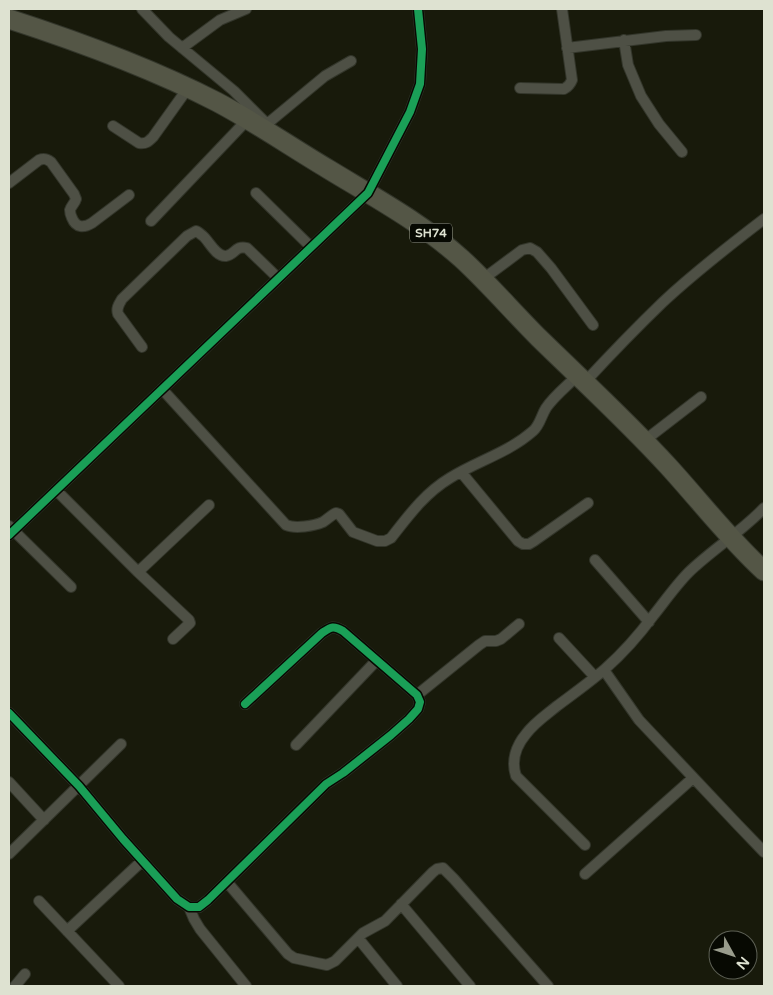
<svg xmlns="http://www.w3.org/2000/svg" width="773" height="995" viewBox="0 0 773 995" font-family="'Varela Round',sans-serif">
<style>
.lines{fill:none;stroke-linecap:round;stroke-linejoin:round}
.street-casing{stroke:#33362b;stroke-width:12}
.highway-casing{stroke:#33362b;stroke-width:21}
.street{stroke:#4e5045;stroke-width:10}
.highway{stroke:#545646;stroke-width:19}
.cycleway-casing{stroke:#070902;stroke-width:11}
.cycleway{stroke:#1a9f57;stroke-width:8}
.labels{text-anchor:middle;stroke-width:5;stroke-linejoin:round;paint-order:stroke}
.shield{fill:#070902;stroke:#9ea193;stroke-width:1}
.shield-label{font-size:12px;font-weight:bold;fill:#dee2d1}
</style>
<rect width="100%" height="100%" fill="#181a0b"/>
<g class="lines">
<!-- street casing -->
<g class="street-casing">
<path id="street" d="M142,9l27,28 65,54 32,32
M624,40l4,25 13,31 18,28 23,28
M182,48l38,-28 26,-11
M567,48l99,-12 30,-1
M520,88l44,1c4,-2 6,-4 8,-9l-10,-71
M267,124l58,-48 26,-15
M113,126l26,17c7,1 9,-1 14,-6l35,-49
M9,183l30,-23c5,-2 8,-1 12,2l23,32 2,5c-1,4 -5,7 -6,11 0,2 1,6 2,8 4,10 12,10 20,5l37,-28
M256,193l55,54
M151,221l97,-102
M483,279l39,-29 8,-2 7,4 14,16 42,57
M142,347l-24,-33c-2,-6 1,-10 4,-15l65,-63 9,-5c1,0 6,4 7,5 6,5 13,21 23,20 9,-1 9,-11 21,-8l31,30
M585,382c25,-27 51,-54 78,-80 32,-30 67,-57 101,-83
M162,389l124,136c9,4 28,1 37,-3 5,-3 8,-7 13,-9l3,1 14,18 24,9h8l6,-3c18,-23 34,-45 59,-60 27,-17 58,-25 83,-47 7,-6 8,-15 13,-23 8,-12 21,-22 32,-33
M644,441l57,-44
M461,472l57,69 5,3h6l5,-3 54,-38
M56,490l82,82 51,48 1,3 -17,16
M9,526l62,61
M9,535l359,-342 42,-81 10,-28 2,-35 -4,-40
M595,560l54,62
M138,572l71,-67
M559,638l36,39
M604,670l35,50 99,105 26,27
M417,695l62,-50 6,-4h11l5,-2 18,-15
M9,713l70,73 44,53 54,60 12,8h10l9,-7 118,-116 17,-11 48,-38 18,-16 9,-10 2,-7 -3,-7 -74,-64c-10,-6 -12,-4 -21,2l-77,71
M296,745l81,-85
M9,782l35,38
M585,845l-69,-69c-5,-15 0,-30 10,-42 8,-11 20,-19 31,-28 16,-12 33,-24 48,-37 18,-16 34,-34 48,-53 12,-15 23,-31 36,-44 24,-23 52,-40 75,-64
M9,854l112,-110
M585,874l108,-96
M227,882l61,72 6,4 23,5 10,2 8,-4 28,-28 22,-12 48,-49 4,-3 6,-1 11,11 94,107
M39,901l80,85
M401,904l69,82
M189,907l5,12 6,10 46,57
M67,931l75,-70
M358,938l39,48
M15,986l10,-12"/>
</g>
<!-- highway casing -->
<g class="highway-casing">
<path id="highway" d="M9,19c71,23 142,49 208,83 38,20 74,45 111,67 46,28 94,54 134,90 27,25 51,53 77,79 43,42 88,83 129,128 32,35 61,73 96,105"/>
</g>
<!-- street -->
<use href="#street" class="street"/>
<!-- highway -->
<use href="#highway" class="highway"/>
<!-- cycleway casing -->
<g class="cycleway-casing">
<path id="cycleway" d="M9,535l359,-342 42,-81 10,-28 2,-35 -4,-40
M9,713l70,73 44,53 54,60 12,8h10l9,-7 118,-116 17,-11 48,-38 18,-16 9,-10 2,-7 -3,-7 -74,-64c-10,-6 -12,-4 -21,2l-77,71"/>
</g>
<!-- cycleway -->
<use href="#cycleway" class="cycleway"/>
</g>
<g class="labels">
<!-- shield labels -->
<rect class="shield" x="410" y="223.5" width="42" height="19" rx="4"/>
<g class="shield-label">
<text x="431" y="237">SH74</text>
</g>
</g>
<!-- border -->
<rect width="773" height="995" fill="none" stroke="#dee2d1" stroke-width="20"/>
<!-- north arrow -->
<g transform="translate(733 955) rotate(130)"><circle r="24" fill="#070902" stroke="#5d6055"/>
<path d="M0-4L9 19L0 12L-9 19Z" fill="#999c8c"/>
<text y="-8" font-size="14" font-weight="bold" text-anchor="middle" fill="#dee2d1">N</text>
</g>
</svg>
